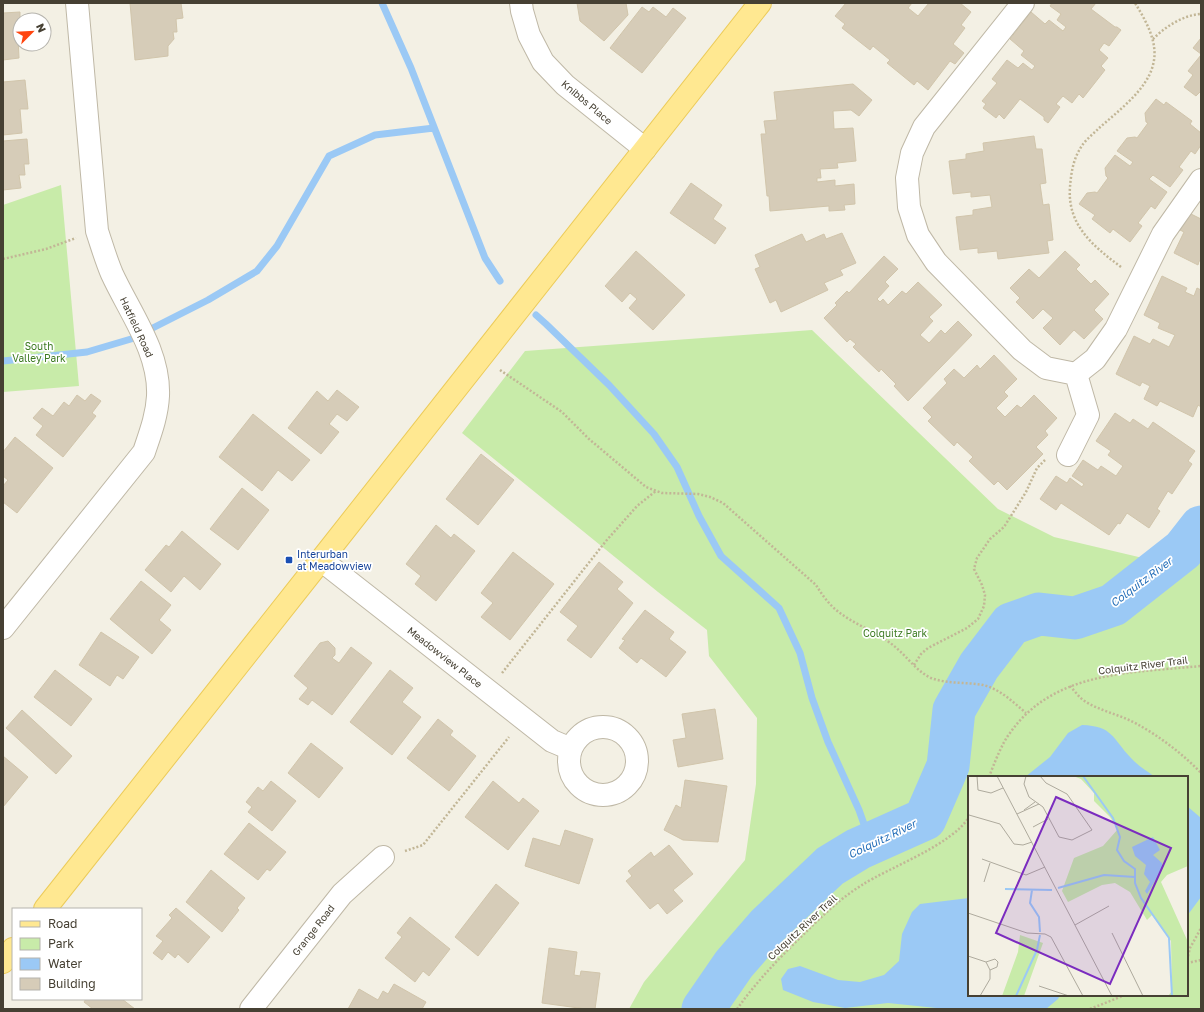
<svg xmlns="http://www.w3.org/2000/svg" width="1204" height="1012" viewBox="0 0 1204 1012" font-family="'Golos Text',sans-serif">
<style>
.green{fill:#c8eba9;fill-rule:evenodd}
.water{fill:#9bc9f5}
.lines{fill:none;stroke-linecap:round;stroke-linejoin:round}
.stream{stroke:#9bc9f5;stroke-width:7}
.river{stroke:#9bc9f5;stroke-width:43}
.building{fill:#d6ccb8;stroke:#d1c5ab}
.minor-casing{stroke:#bfb8a6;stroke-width:24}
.major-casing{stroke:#eccb59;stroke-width:24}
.path{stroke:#c2b696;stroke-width:2.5;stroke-dasharray:2 2;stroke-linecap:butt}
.minor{stroke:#fff;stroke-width:22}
.major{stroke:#ffe891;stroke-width:22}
.transit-dot{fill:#1a4fb4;stroke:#fff;stroke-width:1.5}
.labels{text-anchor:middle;stroke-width:3.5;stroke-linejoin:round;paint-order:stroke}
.street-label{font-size:10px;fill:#464033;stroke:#fff}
.park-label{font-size:10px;fill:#3d7b23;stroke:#fff}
.transit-label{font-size:10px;fill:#164399;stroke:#fff;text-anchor:start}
.water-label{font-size:11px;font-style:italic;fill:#256fb9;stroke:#fff}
.inset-river{fill:none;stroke:#9bc9f5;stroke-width:2}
.inset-road{fill:none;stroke:#aeaa9d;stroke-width:1}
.view{fill:#7b2cbf;fill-opacity:0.15;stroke:#7b2cbf;stroke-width:2}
.inset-edge{fill:none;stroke:#464033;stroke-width:2}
</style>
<rect width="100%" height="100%" fill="#f3f0e4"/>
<!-- green -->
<path class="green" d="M61,185l18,201 -76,6v-187z
M812,330l186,179 56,28 110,26 37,-55v501h-572l15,-27 101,-122 11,-76 1,-66 -48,-62 -2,-26 -49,-38 -196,-159 63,-82zM969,777h218v218h-218z"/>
<!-- water -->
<path class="water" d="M1082,725c31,1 30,13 49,33 6,7 16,13 24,19h-130l25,-20 18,-24z
M1187,806l14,12v79l-14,19z
M969,898v97h91l-2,4 -12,10h-100l-58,-6 -43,5 -32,-6 -30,-12 -2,-11 7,-10 12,-3 38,14 22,2 24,-7 15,-14 3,-27 10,-22 8,-8z"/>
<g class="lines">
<!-- stream -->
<path class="stream" d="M382,3l29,65 74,190 15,23
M536,315l10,9 63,61 45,49 23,33 22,49 22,40 58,52 21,45 12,45 16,44 31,68 12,34
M3,361l84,-9 44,-13 77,-39 49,-29 20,-25 52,-90 46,-21 59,-7"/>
<!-- river -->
<path class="river" d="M703,1009l31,-45 33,-38 63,-60 28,-17 67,-30 23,-53 6,-56 25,-44 32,-42 28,-10 36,4 38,-13 70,-55 18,-23"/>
</g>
<!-- building -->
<path class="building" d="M130,3h51l2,15 -7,1 1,13h-4l1,7 -6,7v10l-33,4z
M577,3h49l2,12 -24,26 -24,-20z
M846,3h66l-4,5 10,8 11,-13h31l11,9 -10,13 4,3 -12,16 11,9 -9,11 -5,-3 -22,29 -11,-9 -3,4 -27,-22 3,-3 -17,-14 -3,4 -28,-22 3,-4 -10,-8z
M1052,3h44l-5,6 24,18h2l4,3 -12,16 -5,-3 -5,7 9,8 -7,8 4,4 -22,28 -4,-4 -7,9 -9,-7 -7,8 4,3 -12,16 -4,-3v-3l-24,-18 -16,20 -5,-5 -3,4 -13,-10 3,-4 -4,-3 15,-18 -5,-4 15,-19 11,8 5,-5 9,7 3,-4 -14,-11 3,-4 -14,-12 21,-27 14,12 4,-4 14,11 3,-4 -9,-7 4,-6 -11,-8z
M642,7l7,5 4,-5 13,10 7,-9 13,10 -44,55 -32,-25z
M20,12v26h-2l1,20 -16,2v-47z
M1201,38v16l-8,-6z
M1201,55v36l-5,5 -12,-9 9,-12 -5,-4z
M25,80l3,29h-8l2,24 -19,2v-53z
M853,84l19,16 -13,16 -8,-6 -18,1 1,18 19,-1 3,33 -19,2 1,5 -18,1 1,9h-4v4l18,-2v6l19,-2 1,20 -11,1 1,5 -16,1v-5l-59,5 -1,-15h-2l-6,-62h5l-2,-13 13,-1 -3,-28z
M1156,99l8,6 2,-3 26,19 -2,3 11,9v12l-6,9 -4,-3 -12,16 4,3 -13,17 -17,-12 -4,4 18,13 -12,17 -4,-3 -13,17 4,3 -12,16 -17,-13 -3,4 -18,-14 3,-4 -16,-11 8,-11 8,-1 2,1 11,-15 -2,-2 -1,-8 10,-13 15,11 3,-4 -16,-11 10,-13 8,-1 2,1 11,-15 -2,-1 -1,-9z
M1034,136l2,13h6l4,34 -6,1 3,21 6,-1 4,36 -6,1 2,12 -51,6 -1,-8 -19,2v-5l-18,2 -4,-33 17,-2v-5l19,-3 -2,-12 -19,2v-5l-18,2 -4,-33 17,-2v-5l18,-3 -1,-8z
M27,139l2,25h-5l1,11h-6l2,13 -18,2v-49z
M691,183l31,22 -9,14 13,9 -11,16 -45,-31z
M1189,213l12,6v42h-2l-1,4 -24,-12 10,-21 -4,-2z
M842,233l14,30 -16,7 3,5 -19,8 4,7 -47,22 -5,-12 -6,3 -15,-34 5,-2 -5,-12 47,-21 4,8 18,-8 2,5z
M636,251l49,44 -32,35 -24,-22 8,-9 -7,-6 -8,9 -17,-16z
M1065,251l15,14 -4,4 15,15 4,-4 14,14 -15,16 9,9 -19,20 -10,-9 -14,15 -17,-17 10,-10 -10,-9 -10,10 -17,-17 4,-4 -10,-10 19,-19 10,9z
M884,256l14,13 -13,13 4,4 -12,13 3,3 3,-3 5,6 14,-14 4,3 12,-12 24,23 -13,12 4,4 -13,14 9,8 12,-13 4,4 13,-13 14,14 -64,66 -14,-15 2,-2 -15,-15 -2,3 -26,-25 3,-3 -6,-5 -3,3 -23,-24 13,-13 -2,-2 12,-12 2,2z
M1162,276l25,12 -2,4 9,4 3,-8 4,2v117l-3,-2 -5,12 -33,-16 -3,5 -13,-7 6,-13 -8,-4 -2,4 -24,-12 18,-38 16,8 3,-5 16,8 6,-12 -17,-7 2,-5 -16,-8z
M994,355l23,24 -13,13 4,4 -12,12 9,9 12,-12 4,3 13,-13 23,23 -12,13 3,4 -12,12 7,7 -36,36 -9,-9 -4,4 -25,-24 4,-4 -16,-15 -3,4 -26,-25 4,-4 -9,-9 24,-25 -3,-4 10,-10 10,9 13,-13 3,4z
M337,390l22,17 -12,14 -10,-7 -8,10 10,8 -18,22 -33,-26 29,-37 11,10z
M91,394l10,7 -9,12 4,3 -33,41 -27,-22 7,-9 -10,-8 9,-10 11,8 11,-14 5,4 8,-11 8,6z
M1115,413l15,10 3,-4 15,10 5,-7 42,29 -7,10 4,3 -20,30 -4,-3 -11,18 3,2 -11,17 -22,-15 -7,11 -2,-1 -9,12 -48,-32 -5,7 -16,-11 16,-23 11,7 3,-5 12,9 2,-3 -12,-8 11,-16 15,10 3,-4 15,10 7,-10 -15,-11 3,-4 -15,-10z
M253,414l57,46 -18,21 -14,-11 -16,21 -43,-34z
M15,437l38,31 -36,45 -14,-11v-16l5,-6 -5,-4v-24z
M481,454l33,26 -36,45 -32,-26z
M242,488l27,22 -31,40 -28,-21z
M436,525l15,13 3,-4 21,17 -39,50 -21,-17 6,-8 -15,-12z
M182,531l39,33 -21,26 -16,-14 -13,16 -26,-22 21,-25 3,2z
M513,552l41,32 -44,56 -29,-23 12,-14 -12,-10z
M599,562l24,20 -6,7 16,14 -42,55 -24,-18 11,-14 -18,-14z
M141,581l30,24 -12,15 12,10 -19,24 -42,-35z
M645,610l29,22 -5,7 17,13 -20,25 -25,-19 -4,5 -18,-15 6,-8 -3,-1z
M101,632l38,25 -16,22 -6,-4 -7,11 -31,-21z
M328,641l7,7v7l-3,3 7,5 12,-16 21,16 -40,52 -20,-15 -4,5 -9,-6 9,-11 -14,-12 26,-33z
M55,670l37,29 -21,27 -37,-29z
M390,670l23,18 -11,14 19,15 -29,38 -42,-33z
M715,709l8,50 -45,8 -5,-27 13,-2 -4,-24z
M22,710l50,46 -16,18 -50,-46z
M438,719l15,12 -3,4 26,21 -27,35 -42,-33z
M311,743l32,25 -24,30 -31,-25z
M3,756l25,21 -25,30z
M685,780l42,6 -9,56 -35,-2 -19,-10 12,-25 5,3z
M271,781l25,20 -24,30 -24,-19 4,-5 -6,-5 12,-15 5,4z
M493,781l26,22 4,-5 16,13 -31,39 -43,-33z
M249,823l37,29 -16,19 -3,-2 -9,11 -34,-26z
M565,830l28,9 -14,45 -54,-18 8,-28 27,8z
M669,845l24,29 -20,16 10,11 -16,13 -9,-11 -8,6 -24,-28 6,-5 -4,-5 23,-19 3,5z
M211,870l34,28 -8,10 2,2 -17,22 -36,-30z
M496,884l23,19 -41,53 -23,-19z
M176,908l34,29 -22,26 -10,-9 -3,4 -7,-6 -6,8 -9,-7 10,-12 -7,-5 16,-18 -3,-3z
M410,917l40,32 -21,27 -6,-5 -8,11 -30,-24 17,-21 -5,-4z
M549,948l28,4 -3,23 6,1 1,-5 19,2 -5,36h-9l-44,-6z
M394,984l32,18 -4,7h-74l11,-20 19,11 5,-9 5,3z
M86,999h36l13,10h-42l-9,-7z"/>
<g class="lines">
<!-- minor casing -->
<g class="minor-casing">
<path id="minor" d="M521,3l1,8 7,24 14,27 22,23 80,64
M1023,3l-99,124 -12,26 -5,25 2,29 9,28 18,27 86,88 24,18 30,6
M1076,374l19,-15 21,-30 47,-95 38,-54
M1068,455l20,-40 -12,-41
M321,560l231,181 19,8
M3,628l141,-176c6,-18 13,-36 14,-56 2,-44 -28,-83 -46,-122 -6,-14 -10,-28 -15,-43l-20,-228
M569 761a34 34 0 1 1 68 0a34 34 0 1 1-68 0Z
M251,1009l91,-115 41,-37"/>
</g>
<!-- major casing -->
<g class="major-casing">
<path id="major" d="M45,909l276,-349 439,-557
M3,962l10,-13"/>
</g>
<!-- path -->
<path class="path" d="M1153,39c12,-12 30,-24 48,-25
M3,259l43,-10 30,-11
M1121,267c-28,-21 -54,-42 -51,-80 1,-13 3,-27 10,-38 4,-8 12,-14 18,-20 19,-17 49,-39 55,-64 6,-22 -7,-44 -18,-62
M500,370l62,42 27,27 57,48 16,6 36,1 12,3 13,6 93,82c5,8 11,17 19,24 17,15 41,22 59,37 13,10 22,25 37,32 16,6 35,4 52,7 17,4 30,17 43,28
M914,665l7,-11 7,-6 39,-20 11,-9 6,-13 1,-11 -3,-10 -8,-16 3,-11 13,-19 14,-12 22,-35 11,-24 8,-8
M502,673l104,-132 31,-35 19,-15
M1070,686c4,4 8,10 13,14 16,11 36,14 54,24 22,12 46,30 64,49
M989,777c5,-13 13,-34 21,-44 44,-63 123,-60 191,-67
M405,851l18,-6 86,-108
M1187,960l3,-12 11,-20
M1187,963l14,-3
M737,1009c20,-28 44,-53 69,-77 17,-17 35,-34 56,-47 28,-18 90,-40 107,-68
M1090,1009l35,-14"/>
<!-- minor -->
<use href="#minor" class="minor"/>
<!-- major -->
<use href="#major" class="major"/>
</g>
<!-- markers -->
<rect class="transit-dot" x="285" y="556" width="8" height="8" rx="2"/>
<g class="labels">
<!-- street labels -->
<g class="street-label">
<text transform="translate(587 102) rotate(40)" y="4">Knibbs Place</text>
<text transform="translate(137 327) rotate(65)" y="4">Hatfield Road</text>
<text transform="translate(445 657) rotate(38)" y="4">Meadowview Place</text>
<text transform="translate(1143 665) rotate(-7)" y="4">Colquitz River Trail</text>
<text transform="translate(802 927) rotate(-43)" y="4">Colquitz River Trail</text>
<text transform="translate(313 930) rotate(-52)" y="4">Grange Road</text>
</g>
<!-- park labels -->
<g class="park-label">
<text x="39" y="350">South<tspan x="39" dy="12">Valley Park</tspan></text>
<text x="895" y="637">Colquitz Park</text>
</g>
<!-- transit labels -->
<g class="transit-label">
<text x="297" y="558">Interurban<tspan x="297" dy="12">at Meadowview</tspan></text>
</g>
<!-- water labels -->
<g class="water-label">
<text transform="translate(1141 582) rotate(-37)" y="4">Colquitz River</text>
<text transform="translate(882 839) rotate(-26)" y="4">Colquitz River</text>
</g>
</g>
<!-- overview -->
<g transform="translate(968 776)">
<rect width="220" height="220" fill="#f3f0e4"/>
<path d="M105,0h115v90l-21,9 -6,7 27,60v54h-20l4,-5 -1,-50 -19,-26 -5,5 -17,-28 -15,-9 -13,2 -34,17 -6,-11 12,-33 29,-12 15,-17 -8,-12 -16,-16v-8l-13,-14zM52,159l23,8 -19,53h-22l16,-44z" fill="#c8eba9"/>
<path d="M185,61l7,13 -7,5 9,8v6l-15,25 -2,-3 5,-9 -6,-8 2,-9 -11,-9 -3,-9z" fill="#9bc9f5"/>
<path class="inset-river" d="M115,0l30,42 7,19 -3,13 7,11 11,8v14l6,15 28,40 3,58M90,112l46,-13 31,2M37,113l47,1M64,114l-2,13 9,14 1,15M48,220l21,-46 3,-15"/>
<path class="inset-road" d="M9,0l1,14 13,3 12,-5M29,0l115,220M58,0l-2,8 5,13 14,10 16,30 13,3 20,-10M72,0l6,7 21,11 25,36M56,34l11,-8M49,38l22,-10M1,39l31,9 14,20 9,1 9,-3M65,51l15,-8M14,83l44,16 19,-8M16,106l6,-19M0,137l59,20 18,1 6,3 32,59M107,149l34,-19M144,157l31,63M0,180l18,6 4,8v9l-10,17M18,186l9,-3 3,3 -1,5 -7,3M71,210l30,10"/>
<path class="view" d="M88,21l115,51 -61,136 -114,-51z"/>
<rect width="220" height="220" class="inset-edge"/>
</g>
<!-- border -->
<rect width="1204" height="1012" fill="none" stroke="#464033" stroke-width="8"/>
<!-- legend -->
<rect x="12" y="908" width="130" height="92" fill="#ffffff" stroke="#b5b3ad"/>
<rect x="20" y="921" width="20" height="6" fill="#ffe891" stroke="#b5b3ad"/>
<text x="48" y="928" font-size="12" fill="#464033">Road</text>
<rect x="20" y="938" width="20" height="12" fill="#c8eba9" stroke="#b5b3ad"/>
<text x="48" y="948" font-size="12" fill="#464033">Park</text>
<rect x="20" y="958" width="20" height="12" fill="#9bc9f5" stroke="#b5b3ad"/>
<text x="48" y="968" font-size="12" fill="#464033">Water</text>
<rect x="20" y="978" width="20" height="12" fill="#d6ccb8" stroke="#b5b3ad"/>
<text x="48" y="988" font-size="12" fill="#464033">Building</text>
<!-- north arrow -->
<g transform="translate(32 32) rotate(66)"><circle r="19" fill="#ffffff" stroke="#b5b3ad"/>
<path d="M0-3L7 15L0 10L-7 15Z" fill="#ff450f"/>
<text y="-6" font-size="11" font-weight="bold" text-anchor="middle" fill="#464033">N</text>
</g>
</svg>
